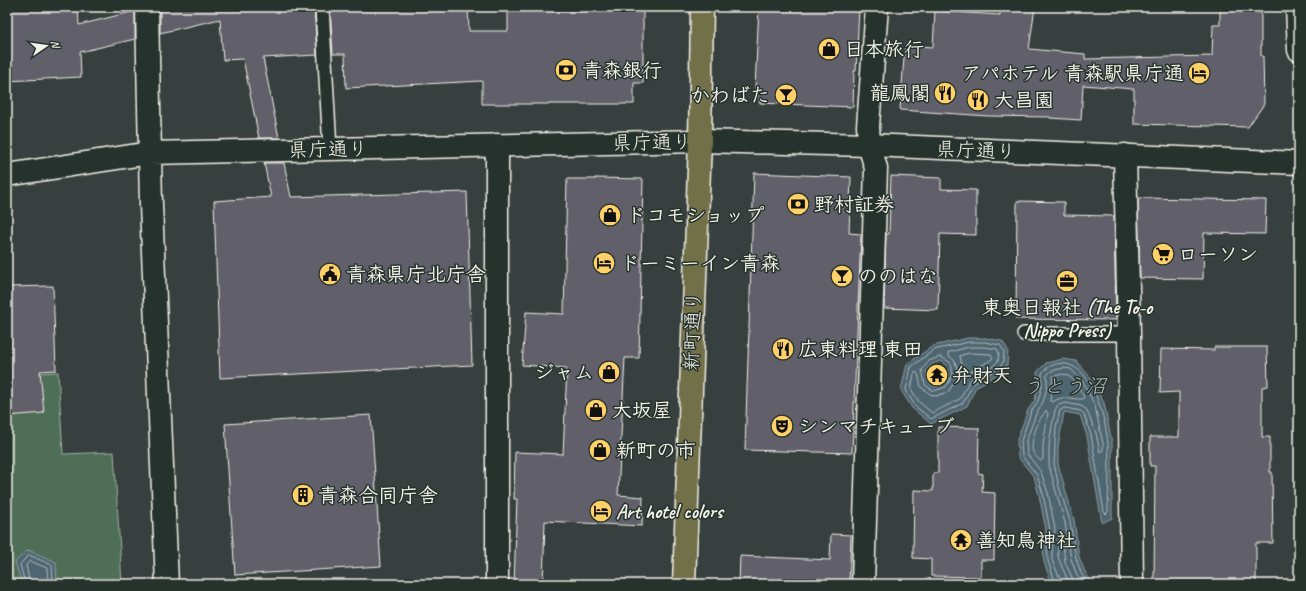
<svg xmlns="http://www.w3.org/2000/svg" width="1306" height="591" viewBox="0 0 1306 591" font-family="Caveat,'Klee One',sans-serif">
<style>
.green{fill:#4f6e58;stroke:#a2b0a0}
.water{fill:#4e6672;stroke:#909ea1;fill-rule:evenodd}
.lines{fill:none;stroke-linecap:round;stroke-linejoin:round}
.shore{stroke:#b2b9b9;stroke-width:1}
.building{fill:#605e6a;stroke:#f4f1e8}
.service-casing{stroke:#f4f1e8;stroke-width:16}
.minor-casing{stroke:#f4f1e8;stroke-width:25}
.tertiary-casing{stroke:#f4f1e8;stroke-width:25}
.primary-casing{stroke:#f4f1e8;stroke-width:25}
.service{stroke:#26332d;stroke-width:13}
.minor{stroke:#26332d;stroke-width:22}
.tertiary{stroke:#26332d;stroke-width:22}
.primary{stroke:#726f4a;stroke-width:22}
.labels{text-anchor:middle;stroke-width:3;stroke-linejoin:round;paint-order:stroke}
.poi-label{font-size:20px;font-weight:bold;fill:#f4f1e8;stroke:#26332d;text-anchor:start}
.street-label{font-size:20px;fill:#f4f1e8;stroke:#26332d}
.water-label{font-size:21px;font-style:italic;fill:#b2b9b9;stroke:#26332d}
</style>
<rect width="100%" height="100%" fill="#37403f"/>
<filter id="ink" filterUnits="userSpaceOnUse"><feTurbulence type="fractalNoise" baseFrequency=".025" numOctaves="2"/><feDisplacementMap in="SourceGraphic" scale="8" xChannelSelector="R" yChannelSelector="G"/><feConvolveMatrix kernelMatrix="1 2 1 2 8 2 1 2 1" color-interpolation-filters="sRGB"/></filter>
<g filter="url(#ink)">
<!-- green -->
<path class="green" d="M58,372l5,82 51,-2 8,132h-115v-209z"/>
<!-- water -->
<path class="water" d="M968,338h18l16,3 6,9 -1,15 -8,8 -23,14 -9,19 -36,18 -19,-16 -11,-18 6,-26 26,-18zM941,361l6,4 2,8 -6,11 -8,3 -6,-4 -3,-12 6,-7z
M1063,359l13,2 14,16 14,26 8,40v75l-10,5 -15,-87 -7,-21 -16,-3 -6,35v17l16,56 5,37 6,15 8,12h-39l-4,-5 -6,-17 -1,-15 3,-17 -7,-35 -5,-18 -16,-20 -1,-17 11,-30 7,-10 3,-14 -1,-14 9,-9z
M28,550l28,12 1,22h-35l-7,-22z"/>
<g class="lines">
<!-- shore -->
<path class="shore" d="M969,342h16l15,3 4,6 -1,12 -7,7 -23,14 -10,19 -32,16 -16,-13 -9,-16 5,-23 23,-17z
M969,347h16l12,2 2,4 -1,8 -5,5 -24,15 -9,18 -28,14 -13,-11 -8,-13 3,-15 2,-2 2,2 3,13 9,7 6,2 12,-4 9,-14 1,-5 -3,-12 -7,-6v-2z
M970,353l21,1 2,4 -4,3 -24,14 -1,-1 -4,-18z
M941,357l10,6 2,11 -7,13 -12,4 -9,-6 -3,-15 7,-9z
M1063,374c11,2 16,14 21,23l-1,2c-11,1 -20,-5 -30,3l-3,-1 3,-24z
M1046,411l2,2 -5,32v14l-2,2c-3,-2 -7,-6 -8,-9 -4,-9 6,-35 13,-41z
M25,584l-5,-20 9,-9 23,10 1,19
M30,584l-4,-19 4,-4 17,7 1,16
M1056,584l-8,-23 -1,-14 3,-17 -7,-36 -6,-19 -15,-19 -1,-15 10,-29 7,-11 4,-14v-14c6,-7 14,-11 24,-9 27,4 40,57 42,80 2,22 0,46 0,68l-2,2 -2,-2 -13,-77 -7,-21 -3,-3 -16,-3 -5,2 -4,17 -2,37 5,23 11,34 6,37 5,15 7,11
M1062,584l-1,-4 -3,-6 -6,-14v-12l3,-19 -7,-36 -7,-21 -14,-18 -1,-13 10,-27 7,-12 4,-15v-12l4,-4 12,-3 8,1 12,13 12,24 8,38v6l-3,2 -4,-19 -10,-24 -5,-3 -15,-3 -8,2 -3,5 -3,16 -3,20v19l6,23 10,35 6,36 6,16 5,9
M1068,584c-1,-13 -17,-29 -7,-41l2,1 2,18 10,22"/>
</g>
<!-- building -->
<path class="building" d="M7,7h71l1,18 56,-14v28l-55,13 1,25 -74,4z
M160,7h154l3,48 -54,3 16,80h-20l-16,-79 -20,1 -3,-41 -60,14z
M330,7h138l1,24h39v-21l135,1v72h-9v21h-152v-23l-136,7 -1,-34h-12z
M759,7h100l-3,64h-2l-1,36 -93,-4 -5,-16z
M1000,7h35l-6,42 56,5v5l127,-3 1,-31h7v-18h41v49h2l1,48 -16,23 -114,-3v-35l-51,-4 -2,35 -31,-2v-1l-62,-1 -88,-6 5,-65 28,2 2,-36 65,4z
M264,163h20l7,34 176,-5 5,173 -252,13 -6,-177 57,-4z
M754,173l97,4 -2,56 12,1 -9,219 -107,-3z
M891,176l50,2v11l35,1v45l-36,-1 -2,76 -54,-2 2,-74h3z
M595,178l48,1 -4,179h-14l-7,137 25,2 -1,29 -97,-5 -2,63h-29l3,-85h-3l1,-47 48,2 4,-86 -45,-3 4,-53 38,2 3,-135h29z
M1138,198l128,2 -1,34 -61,-1 -1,46 -63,-1z
M1017,201l47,1v13l50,1 2,104 -100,-1z
M53,286l3,84 -16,1 4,42 -37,3v-129z
M1214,347h53l1,39 -6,1v50h8v35h2l1,71h-17v41h-102l1,-118h-5v-29h29v-45l-19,1 1,-44 53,1z
M371,415l10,151 -146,9 -10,-151z
M938,427l41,1 -1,45 5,1 -1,18 13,1 -1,67h-13v17l-50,-1v-17l-18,-1 1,-68 19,1v-18h5z
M831,534l20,1 -2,49h-110l1,-28 90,4z"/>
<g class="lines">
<!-- service casing -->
<g class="service-casing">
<path id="service" d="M322,7l8,142
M1024,334h105"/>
</g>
<!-- minor casing -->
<g class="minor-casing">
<path id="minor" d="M1125,155l4,179 3,250
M497,584v-439
M863,584l13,-416 -7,-23 -1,-19 9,-119"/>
</g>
<!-- tertiary casing -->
<g class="tertiary-casing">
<path id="tertiary" d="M147,7l4,198 16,379
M1297,7l2,43
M7,175l143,-22 550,-12 169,4 430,18"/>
</g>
<!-- primary casing -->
<g class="primary-casing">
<path id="primary" d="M684,584l16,-443 2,-134"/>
</g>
<!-- service -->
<use href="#service" class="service"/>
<!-- minor -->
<use href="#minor" class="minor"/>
<!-- tertiary -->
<use href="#tertiary" class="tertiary"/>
<!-- primary -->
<use href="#primary" class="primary"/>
</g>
</g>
<!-- icons -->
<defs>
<g id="shop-disc" transform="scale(1.15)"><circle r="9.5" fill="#ffd166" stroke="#26332d"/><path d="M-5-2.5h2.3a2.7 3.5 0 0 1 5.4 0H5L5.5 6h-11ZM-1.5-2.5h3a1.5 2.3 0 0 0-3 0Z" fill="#111"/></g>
<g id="bank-disc" transform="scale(1.15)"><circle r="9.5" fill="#ffd166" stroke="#26332d"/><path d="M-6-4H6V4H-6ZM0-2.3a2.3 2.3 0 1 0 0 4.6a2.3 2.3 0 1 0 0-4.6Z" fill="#111"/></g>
<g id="hotel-disc" transform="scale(1.15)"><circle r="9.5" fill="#ffd166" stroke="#26332d"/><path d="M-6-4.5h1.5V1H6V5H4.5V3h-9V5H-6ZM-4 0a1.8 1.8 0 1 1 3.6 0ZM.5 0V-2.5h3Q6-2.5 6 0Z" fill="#111"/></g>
<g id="restaurant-disc" transform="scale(1.15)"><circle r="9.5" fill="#ffd166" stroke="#26332d"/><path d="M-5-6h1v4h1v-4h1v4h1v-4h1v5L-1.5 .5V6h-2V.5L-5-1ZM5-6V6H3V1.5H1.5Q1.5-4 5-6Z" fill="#111"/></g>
<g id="bar-disc" transform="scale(1.15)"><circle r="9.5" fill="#ffd166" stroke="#26332d"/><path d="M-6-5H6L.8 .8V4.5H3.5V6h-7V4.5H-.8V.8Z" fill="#111"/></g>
<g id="supermarket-disc" transform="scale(1.15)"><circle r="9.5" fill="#ffd166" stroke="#26332d"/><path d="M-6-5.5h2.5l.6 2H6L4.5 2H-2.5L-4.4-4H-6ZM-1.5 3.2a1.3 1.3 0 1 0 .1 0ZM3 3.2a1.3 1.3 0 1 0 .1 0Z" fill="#111"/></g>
<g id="civic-disc" transform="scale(1.15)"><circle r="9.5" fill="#ffd166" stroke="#26332d"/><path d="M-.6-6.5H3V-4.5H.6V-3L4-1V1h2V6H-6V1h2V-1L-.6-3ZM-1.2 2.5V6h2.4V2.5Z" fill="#111"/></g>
<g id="office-disc" transform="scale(1.15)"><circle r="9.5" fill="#ffd166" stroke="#26332d"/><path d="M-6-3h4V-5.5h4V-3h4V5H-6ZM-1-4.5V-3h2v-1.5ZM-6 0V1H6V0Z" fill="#111"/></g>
<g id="temple-disc" transform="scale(1.15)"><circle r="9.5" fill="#ffd166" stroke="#26332d"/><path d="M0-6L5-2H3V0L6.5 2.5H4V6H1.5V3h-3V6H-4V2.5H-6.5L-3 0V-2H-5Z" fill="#111"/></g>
<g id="theatre-disc" transform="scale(1.15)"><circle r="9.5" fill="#ffd166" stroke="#26332d"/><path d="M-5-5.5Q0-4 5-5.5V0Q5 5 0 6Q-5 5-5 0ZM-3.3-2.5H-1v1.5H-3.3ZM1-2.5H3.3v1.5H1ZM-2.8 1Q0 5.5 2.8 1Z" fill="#111"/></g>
<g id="building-disc" transform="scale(1.15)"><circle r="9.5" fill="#ffd166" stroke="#26332d"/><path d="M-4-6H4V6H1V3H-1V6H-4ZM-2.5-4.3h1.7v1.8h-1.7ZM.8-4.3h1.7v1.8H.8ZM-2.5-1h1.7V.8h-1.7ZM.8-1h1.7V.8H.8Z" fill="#111"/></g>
</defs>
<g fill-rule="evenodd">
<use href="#shop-disc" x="829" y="49"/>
<use href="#bank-disc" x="566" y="70"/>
<use href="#hotel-disc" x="1199" y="73"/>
<use href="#restaurant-disc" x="945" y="93"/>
<use href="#bar-disc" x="786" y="95"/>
<use href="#restaurant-disc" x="978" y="100"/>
<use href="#bank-disc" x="798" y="204"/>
<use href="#shop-disc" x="610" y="215"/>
<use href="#supermarket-disc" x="1163" y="254"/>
<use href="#hotel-disc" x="604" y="263"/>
<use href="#civic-disc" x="330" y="274"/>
<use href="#bar-disc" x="842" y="276"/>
<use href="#office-disc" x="1067" y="281"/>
<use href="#restaurant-disc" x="783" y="349"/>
<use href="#shop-disc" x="609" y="372"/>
<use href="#temple-disc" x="937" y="375"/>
<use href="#shop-disc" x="596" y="410"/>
<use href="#theatre-disc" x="782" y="426"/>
<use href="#shop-disc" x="600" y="450"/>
<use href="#building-disc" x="303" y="495"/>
<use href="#hotel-disc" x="601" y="511"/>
<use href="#temple-disc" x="961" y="540"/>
</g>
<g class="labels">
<!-- poi labels -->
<g class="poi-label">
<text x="844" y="56">日本旅行</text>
<text x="582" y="77">青森銀行</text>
<text x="1184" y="80" text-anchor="end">アパホテル 青森駅県庁通</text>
<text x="930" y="100" text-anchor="end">龍鳳閣</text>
<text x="770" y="102" text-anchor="end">かわばた</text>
<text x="994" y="107">大昌園</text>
<text x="814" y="211">野村証券</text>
<text x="626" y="222">ドコモショップ</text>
<text x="1178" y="261">ローソン</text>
<text x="620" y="270">ドーミーイン青森</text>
<text x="346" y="281">青森県庁北庁舎</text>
<text x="858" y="283">ののはな</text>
<text x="1067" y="314" text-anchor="middle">東奥日報社 (The To-o<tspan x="1067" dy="23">Nippo Press)</tspan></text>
<text x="798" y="356">広東料理 東田</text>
<text x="594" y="379" text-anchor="end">ジャム</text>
<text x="952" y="382">弁財天</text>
<text x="612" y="417">大坂屋</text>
<text x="798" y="433">シンマチキューブ</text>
<text x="616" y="457">新町の市</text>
<text x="318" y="502">青森合同庁舎</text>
<text x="616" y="518">Art hotel colors</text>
<text x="976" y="547">善知鳥神社</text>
</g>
<!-- street labels -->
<g class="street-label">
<text transform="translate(652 142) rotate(-1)" y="7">県庁通り</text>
<text transform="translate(328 149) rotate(-1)" y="7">県庁通り</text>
<text transform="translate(976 150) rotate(2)" y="7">県庁通り</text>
<text transform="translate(692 331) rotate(-88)" y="7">新町通り</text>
</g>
<!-- water labels -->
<g class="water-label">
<text x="1064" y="393">うとう沼</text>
</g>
</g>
<!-- margin -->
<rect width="1306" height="591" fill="none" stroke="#26332d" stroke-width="24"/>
<rect x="12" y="12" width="1282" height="567" fill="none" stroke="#f4f1e8" stroke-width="1.5" filter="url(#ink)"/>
<!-- north arrow -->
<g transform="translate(46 46) rotate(77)" stroke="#26332d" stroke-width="3" paint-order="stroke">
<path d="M0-3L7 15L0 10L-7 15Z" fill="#f4f1e8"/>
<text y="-6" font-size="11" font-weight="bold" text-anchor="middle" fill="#f4f1e8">N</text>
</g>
</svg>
